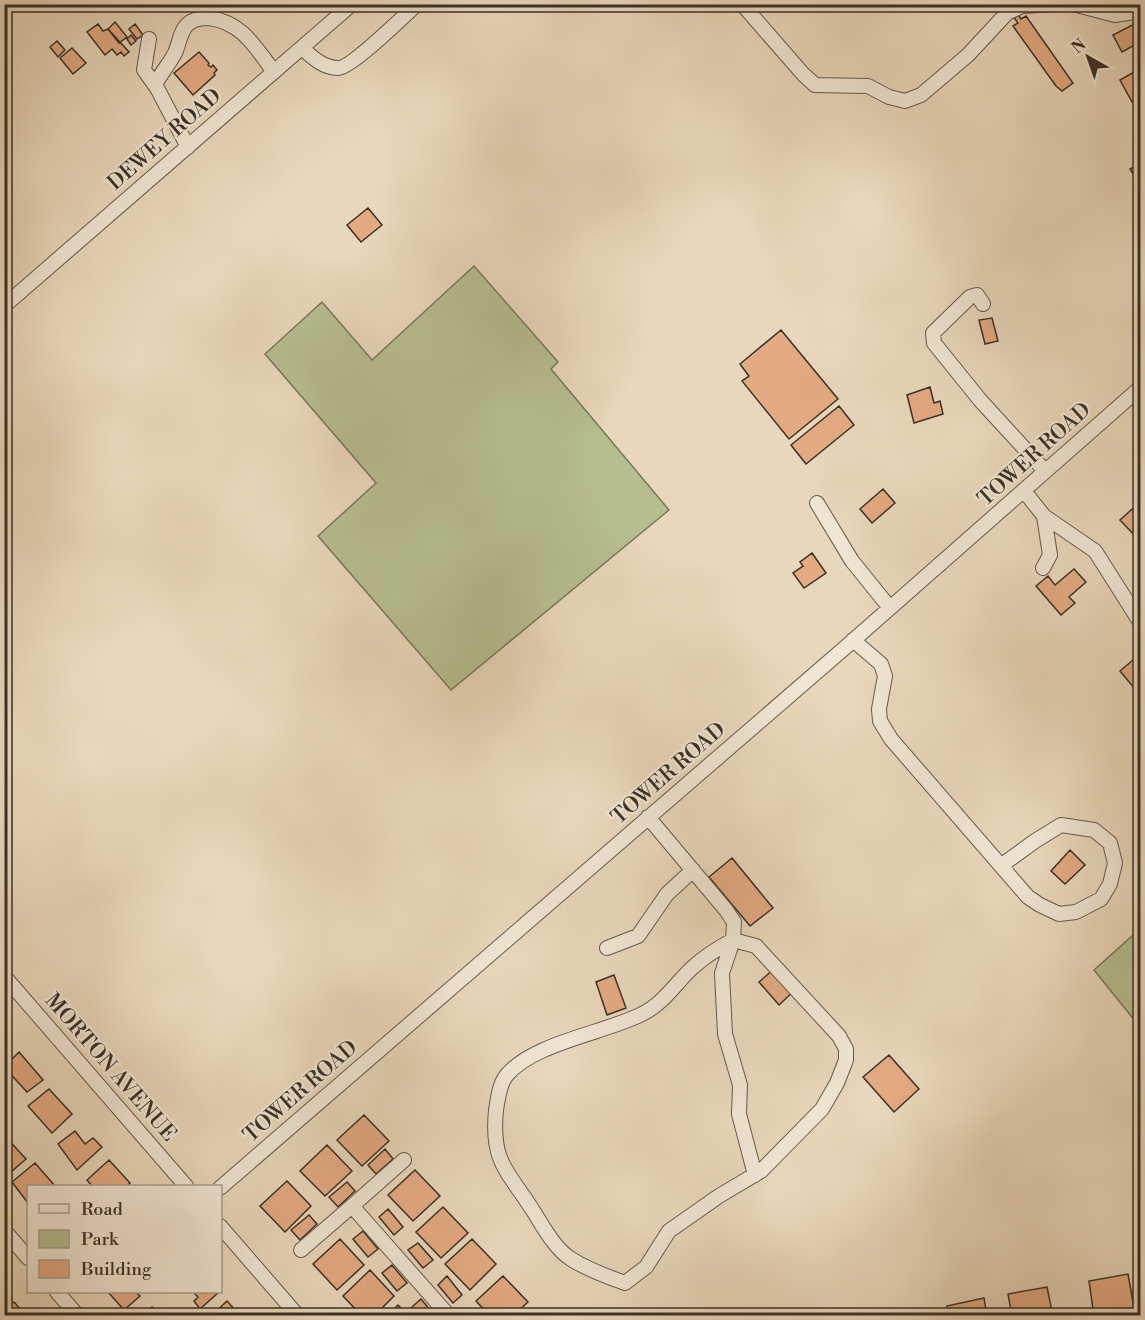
<svg xmlns="http://www.w3.org/2000/svg" width="1145" height="1320" viewBox="0 0 1145 1320" font-family="'Libre Bodoni',serif">
<style>
.green{fill:#b6be90;stroke:#78785c;stroke-width:1.5}
.building{fill:#e4aa82;stroke:#393127;stroke-width:1.5}
.lines{fill:none;stroke-linecap:round;stroke-linejoin:round}
.minor-casing{stroke:#655a4c;stroke-width:16}
.minor{stroke:#f1e5d3;stroke-width:14}
.labels{text-anchor:middle;stroke-width:4.5;stroke-linejoin:round;paint-order:stroke}
.street-label{font-size:21px;fill:#393127;stroke:#f1e5d3}
</style>
<rect width="100%" height="100%" fill="#e9d7bb"/>
<filter id="stains"><feTurbulence type="fractalNoise" baseFrequency=".00333" numOctaves="4"/><feColorMatrix values="0 0 0 0 .2 0 0 0 0 .09 0 0 0 0 .02 0 0 0 .5 -.17"/></filter>
<radialGradient id="worn" r=".72"><stop offset=".6" stop-color="#630" stop-opacity="0"/><stop offset="1" stop-color="#630" stop-opacity=".3"/></radialGradient>
<!-- green -->
<path class="green" d="M474,266l84,96 -7,7 118,141 -218,180 -133,-154 58,-53 -111,-129 57,-52 50,58z
M1140,929v98l-46,-57z"/>
<!-- building -->
<path class="building" d="M1017,13l4,6 5,-3 47,67 -11,8 -6,-5 -43,-60 5,-3 -5,-7z
M115,22l12,15 -8,6 -11,-14z
M1138,22l2,5v15l-18,10 -9,-17z
M98,24l5,7 5,-2 21,23 -5,4 -3,-4 -4,3 -5,-6 -7,6 -18,-23z
M135,24l8,11 -6,4 -8,-10z
M131,35l5,6 -5,4 -4,-6z
M57,41l8,9 -7,7 -8,-10z
M72,48l14,15 -13,11 -13,-16z
M199,52l10,11 -1,2 3,2 2,-2 4,5 -3,3 1,2 -22,20 -19,-22z
M1139,69l1,3v25l-8,5 -12,-22z
M1140,163v22l-10,-16z
M368,208l14,17 -21,17 -14,-17z
M992,318l6,23 -13,3 -6,-24z
M781,330l57,69 -49,40 -47,-58 7,-5 -9,-12z
M930,387l4,16 6,-2 3,13 -29,9 -7,-28z
M839,406l15,19 -48,39 -15,-19z
M883,489l12,14 -23,20 -12,-14z
M1140,502v33l-3,3 -17,-18z
M812,553l14,20 -22,15 -11,-15 10,-7 -3,-4z
M1074,569l12,13 -17,15 6,6 -14,12 -25,-29 12,-10 7,9z
M1140,654v41l-20,-24z
M1070,850l15,15 -20,19 -14,-13z
M732,858l41,50 -23,18 -41,-49z
M775,968l20,22 -16,15 -20,-23z
M614,975l12,33 -19,7 -11,-33z
M19,1052l24,28 -16,12 -23,-25z
M889,1055l30,34 -25,23 -31,-35z
M49,1089l23,25 -20,19 -24,-27z
M364,1115l25,26 -27,25 -25,-26z
M75,1131l10,13 8,-6 9,9 -25,23 -19,-26z
M4,1135l22,24 -22,19z
M327,1145l25,26 -27,25 -25,-25z
M385,1149l8,10 -17,15 -8,-9z
M109,1160l21,23 -3,3h-35l-5,-6z
M35,1163l20,23h-27v17l-16,-21z
M415,1170l25,26 -27,25 -25,-26z
M287,1181l24,25 -26,26 -25,-26z
M347,1182l8,9 -17,16 -9,-10z
M443,1207l25,26 -27,25 -25,-26z
M388,1209l15,18 -9,8 -15,-18z
M309,1215l8,9 -17,16 -9,-10z
M363,1231l15,18 -10,8 -15,-18z
M340,1239l24,26 -27,25 -24,-26z
M472,1239l24,25 -26,26 -25,-26z
M418,1243l15,17 -10,8 -15,-18z
M392,1265l15,18 -10,8 -15,-18z
M370,1270l24,26 -20,20h-12l-19,-20z
M1128,1274l7,39 -16,3h-25l-5,-35z
M447,1276l15,19 -9,8 -15,-18z
M503,1276l25,26 -15,14h-23l-14,-15z
M1047,1287l6,29h-41l-4,-22z
M4,1289l8,9 -8,7z
M108,1292h28l4,4 -16,14z
M193,1292h26l-19,17 -6,-8 4,-4z
M984,1298l3,18h-38l-2,-10z
M421,1299l14,17h-16l-7,-9z
M227,1301l8,9 3,-1 6,7h-33z
M14,1302l11,12 2,-2 3,4h-26v-6z
M398,1305l11,11h-22z
M152,1307l7,9h-17z
M913,1311l1,5h-33z"/>
<g class="lines">
<!-- minor casing -->
<g class="minor-casing">
<path id="minor" d="M742,4l61,70 12,11 53,1 21,11 16,4 16,-6 47,-40 39,-42 15,-7 33,-2
M1073,4l42,11 25,-4
M149,39l-5,31 13,18 31,59
M302,48c10,9 21,20 36,20 13,0 66,-52 79,-64
M155,84c6,-10 14,-20 20,-31 4,-9 6,-24 13,-29 5,-5 14,-6 21,-6 33,4 47,30 65,54
M983,304l-6,-9 -7,2 -37,36 1,10 46,57 65,71
M4,306l348,-302
M1024,491l20,25 51,35 45,71
M817,503l35,58 38,47
M1043,568l7,-13 -6,-39
M853,640l28,24 4,12 -6,33 1,12 11,18 137,158 12,8 19,9 17,-2 25,-13 9,-15 5,-21 -5,-20 -16,-13 -33,-5 -26,16 -33,24
M648,817l78,93 8,12 -1,18 23,6 83,90 7,13v11l-9,23 -15,26 -61,62 -42,25 -50,35 -23,36 -21,16c-17,-6 -38,-14 -54,-24 -17,-11 -28,-33 -39,-50 -25,-39 -41,-47 -36,-99 2,-11 3,-25 10,-34 26,-33 99,-43 136,-62 21,-10 34,-31 50,-46 13,-12 26,-20 41,-28
M733,940l-11,33 3,61 15,51 -1,29 16,61
M607,948l31,-12 29,-42 26,-24
M4,976l182,210
M404,1160l-52,46 97,110
M220,1188l620,-536 300,-264
M220,1226l78,90
M4,1230l24,28
M301,1250l51,-44
M57,1292l21,24"/>
</g>
<!-- minor -->
<use href="#minor" class="minor"/>
</g>
<g class="labels">
<!-- street labels -->
<g class="street-label">
<text transform="translate(164 139) rotate(-41)" y="7">DEWEY ROAD</text>
<text transform="translate(1034 454) rotate(-42)" y="7">TOWER ROAD</text>
<text transform="translate(668 773) rotate(-41)" y="7">TOWER ROAD</text>
<text transform="translate(111 1067) rotate(49)" y="7">MORTON AVENUE</text>
<text transform="translate(300 1091) rotate(-41)" y="7">TOWER ROAD</text>
</g>
</g>
<!-- margin -->
<rect width="1145" height="1320" fill="none" stroke="#e9d7bb" stroke-width="24"/>
<rect x="6" y="6" width="1133" height="1308" fill="none" stroke="#393127" stroke-width="3"/>
<rect x="12" y="12" width="1121" height="1296" fill="none" stroke="#393127" stroke-width="1.5"/>
<!-- legend -->
<rect x="27" y="1185" width="195" height="108" fill="#f1e5d3" stroke="#a79d8e" stroke-width="1.5"/>
<rect x="39" y="1204" width="30" height="9" fill="#f1e5d3" stroke="#a79d8e" stroke-width="1.5"/>
<text x="81" y="1215" font-size="18" fill="#393127">Road</text>
<rect x="39" y="1230" width="30" height="18" fill="#b6be90" stroke="#a79d8e" stroke-width="1.5"/>
<text x="81" y="1245" font-size="18" fill="#393127">Park</text>
<rect x="39" y="1260" width="30" height="18" fill="#e4aa82" stroke="#a79d8e" stroke-width="1.5"/>
<text x="81" y="1275" font-size="18" fill="#393127">Building</text>
<!-- north arrow -->
<g transform="translate(1088 57) rotate(320)" stroke="#f1e5d3" stroke-width="4.5" paint-order="stroke">
<path d="M0-4.5L10 22L0 15L-10 22Z" fill="#393127"/>
<text y="-9" font-size="16" font-weight="bold" text-anchor="middle" fill="#393127">N</text>
</g>
<rect width="100%" height="100%" filter="url(#stains)"/>
<rect width="100%" height="100%" fill="url(#worn)"/>
</svg>
